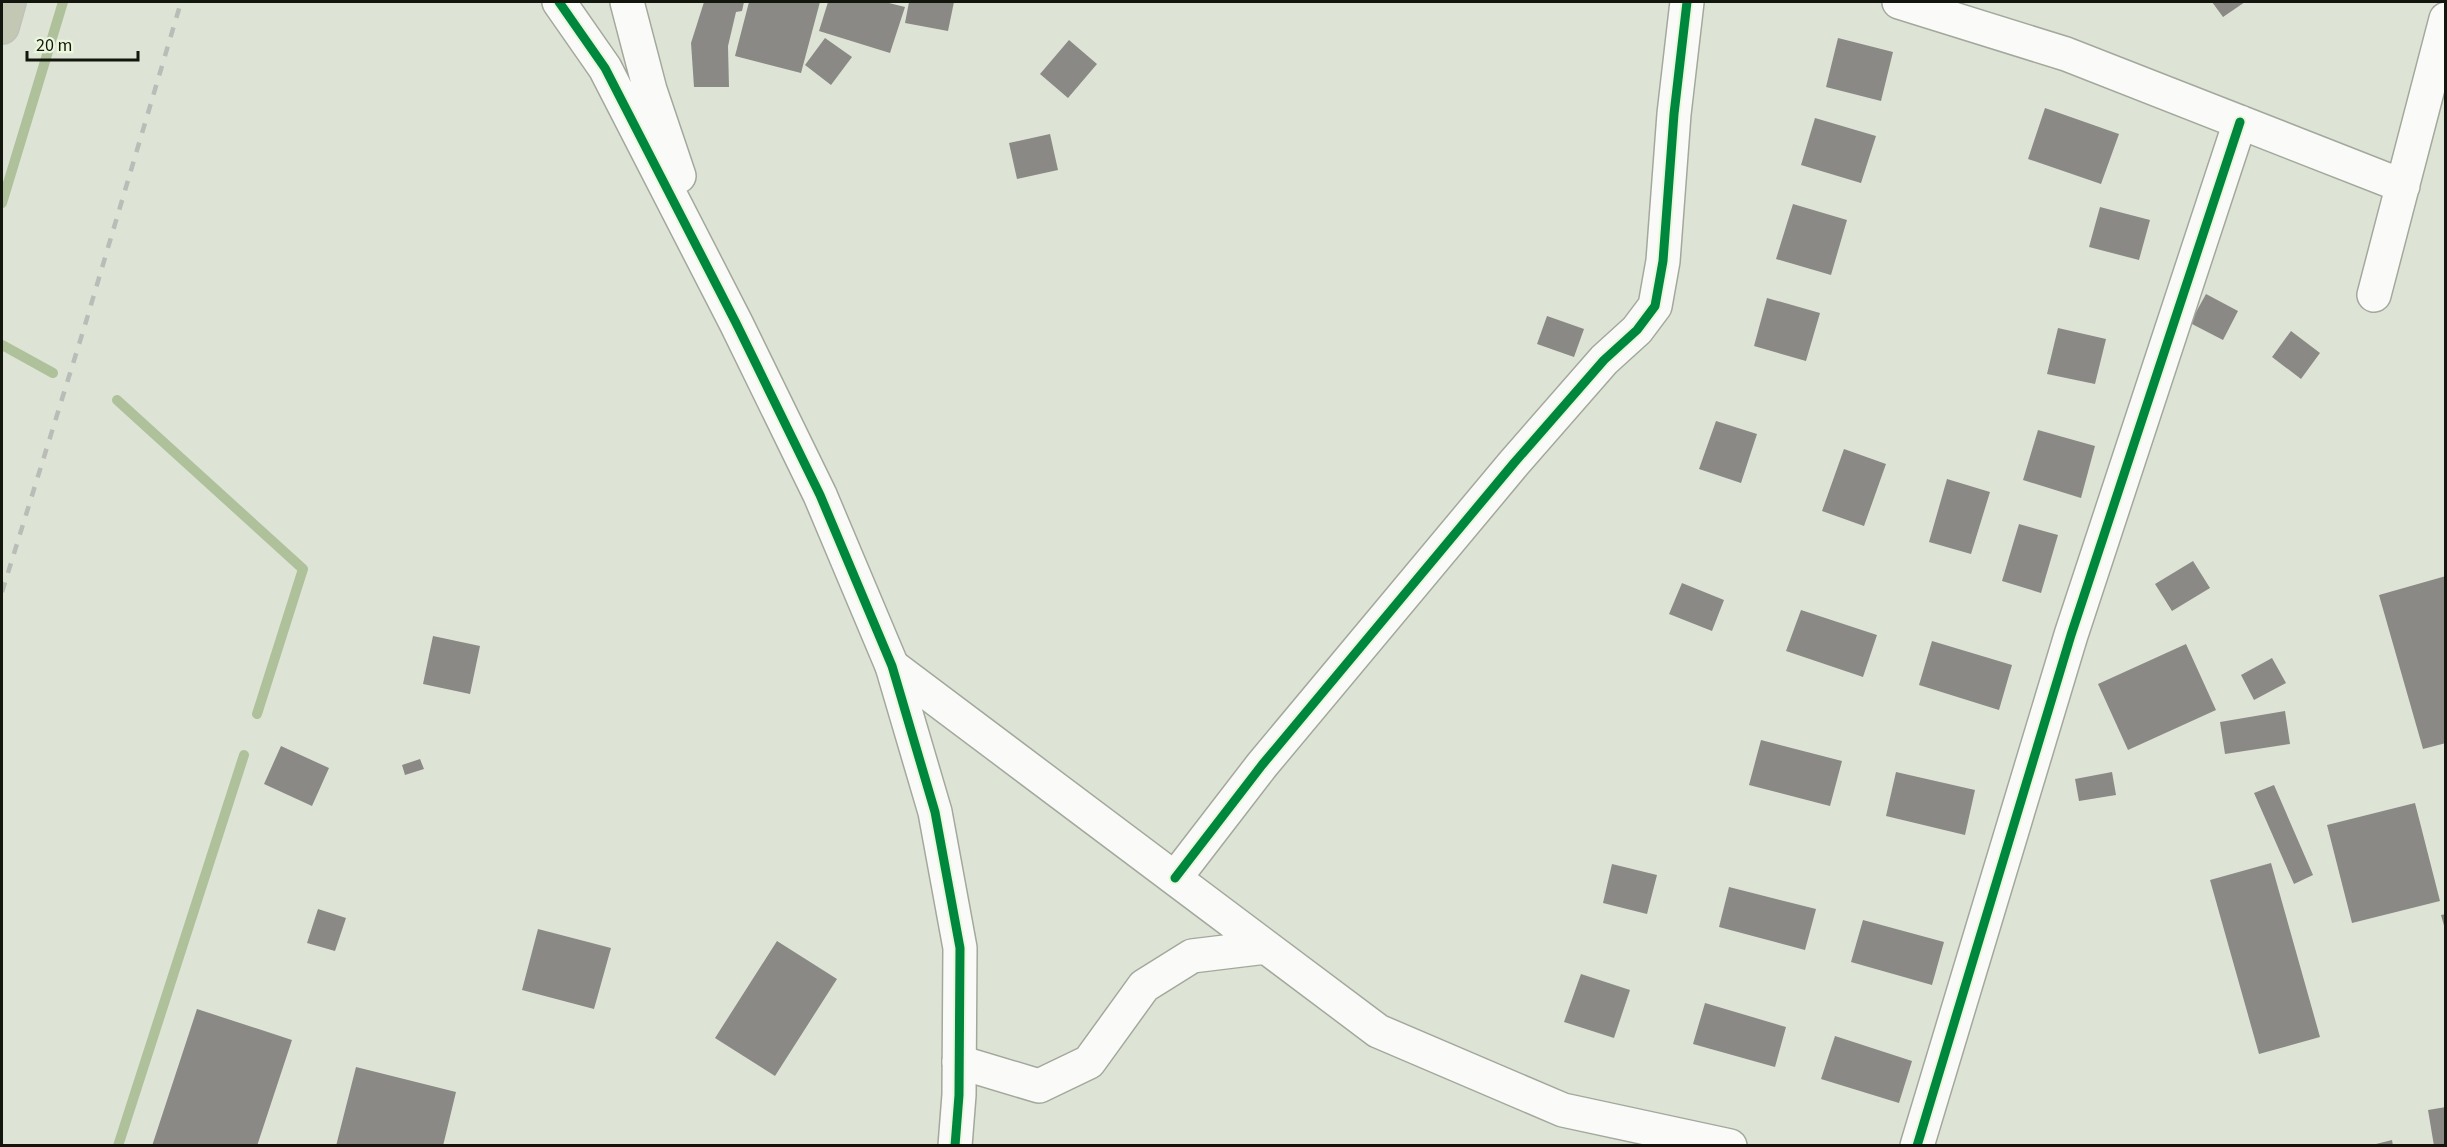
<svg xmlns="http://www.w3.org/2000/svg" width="2447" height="1147" viewBox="0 0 2447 1147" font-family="'Source Sans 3',sans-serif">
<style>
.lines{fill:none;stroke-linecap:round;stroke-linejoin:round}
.stream{stroke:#afc19a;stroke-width:10}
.building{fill:#8a8985}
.street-casing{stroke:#a3a89c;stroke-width:36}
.secondary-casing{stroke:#a3a89c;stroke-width:36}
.highway-casing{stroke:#bfc2bb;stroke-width:36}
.street{stroke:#fafbf9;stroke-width:33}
.secondary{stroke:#fafbf9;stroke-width:33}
.highway{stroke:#c2c8b4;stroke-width:33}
.rail{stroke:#babcb8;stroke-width:4.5;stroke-dasharray:10 10;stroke-linecap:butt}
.cycleway-casing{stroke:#eaf7dc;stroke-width:13}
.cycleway{stroke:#00873e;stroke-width:9}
</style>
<rect width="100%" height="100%" fill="#dde4d5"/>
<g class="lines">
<!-- stream -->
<path class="stream" d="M2,203l61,-201
M2,345l51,28
M117,400l186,169 -46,145
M118,1146l126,-391"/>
</g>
<!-- building -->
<path class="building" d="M704,2h40l-2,9 -6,1 -8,34 1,41h-35l-3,-44z
M749,2h71l-19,71 -66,-17z
M828,2h57l20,5 -15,46 -71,-22z
M909,2h45l-6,29 -43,-8z
M2212,2h33l-22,15z
M825,38l27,19 -21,28 -26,-20z
M1838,38l55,14 -12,49 -55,-14z
M1069,40l28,24 -29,34 -28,-24z
M2045,108l74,26 -18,50 -73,-25z
M1815,118l61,18 -15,47 -60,-18z
M1050,134l8,36 -41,9 -8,-36z
M1793,204l54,16 -16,55 -55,-16z
M2100,207l50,13 -11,40 -50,-13z
M2206,294l32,17 -15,29 -33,-17z
M1767,298l53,15 -14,48 -52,-15z
M1547,316l37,13 -10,28 -37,-13z
M2058,328l48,11 -11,45 -48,-10z
M2291,331l29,22 -19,26 -29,-22z
M1716,421l41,13 -16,49 -42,-14z
M2038,430l57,16 -14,52 -58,-18z
M1844,449l42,15 -22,62 -42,-15z
M1947,479l43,13 -19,62 -42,-12z
M2019,524l39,11 -17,58 -39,-12z
M2193,561l17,27 -38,23 -17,-27z
M2446,576v167l-23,6 -44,-154z
M1682,583l42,17 -12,31 -43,-17z
M1801,610l76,25 -14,42 -77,-26z
M433,636l47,10 -10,48 -47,-10z
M1932,641l80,24 -13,45 -80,-25z
M2186,644l30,66 -88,40 -30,-66z
M2272,658l14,25 -32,17 -13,-25z
M2285,711l5,33 -65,10 -5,-32z
M1761,740l81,21 -12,45 -81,-21z
M281,746l48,22 -17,38 -48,-22z
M420,759l4,10 -19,6 -3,-10z
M1896,772l79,18 -10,45 -79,-19z
M2112,772l4,23 -37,6 -4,-22z
M2274,785l39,90 -19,9 -40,-91z
M2415,803l25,98 -88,22 -25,-98z
M2271,863l49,174 -61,17 -49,-174z
M1612,864l45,11 -10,39 -44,-11z
M1729,887l87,22 -11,41 -86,-23z
M318,909l28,9 -11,33 -28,-8z
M2446,914v15h-1l-4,-14z
M1863,920l81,22 -12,43 -81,-23z
M538,929l73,19 -17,61 -72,-19z
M777,941l60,38 -62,97 -60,-38z
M1581,974l49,16 -16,48 -50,-16z
M1705,1003l81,24 -11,40 -82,-23z
M197,1009l95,31 -35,106h-105z
M1835,1036l77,25 -13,42 -78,-24z
M356,1067l100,25 -13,54h-107z
M2446,1107v39h-12l-6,-36z
M2392,1140l1,6h-20l-1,-1z"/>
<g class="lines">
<!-- street casing -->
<g class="street-casing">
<path id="street" d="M1899,2l167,52 337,132
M2374,295l72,-276
M892,666l486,365 185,79 167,36
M1175,878l87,-113 252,-302 90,-103 33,-30 18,-24 8,-45 11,-147 13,-112
M959,1062l80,24 50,-24 55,-76 48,-30 74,-9
M1917,1146l154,-511 169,-513"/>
</g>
<!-- secondary casing -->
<g class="secondary-casing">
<path id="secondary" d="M559,2l46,66 131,255 84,172 72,171 43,146 25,136 -1,147 -4,51
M627,2l23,88 29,86"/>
</g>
<!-- highway casing -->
<g class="highway-casing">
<path id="highway" d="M2,27l7,-25"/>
</g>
<!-- street -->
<use href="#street" class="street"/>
<!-- secondary -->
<use href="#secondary" class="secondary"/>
<!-- highway -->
<use href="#highway" class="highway"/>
<!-- rail -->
<path class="rail" d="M2,592l83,-267 96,-323"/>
<!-- cycleway casing -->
<g class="cycleway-casing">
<path id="cycleway" d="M559,2l46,66 131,255 84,172 72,171 43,146 25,136 -1,147 -4,51
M1175,878l87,-113 252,-302 90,-103 33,-30 18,-24 8,-45 11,-147 13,-112
M1917,1146l154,-511 169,-513"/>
</g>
<!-- cycleway -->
<use href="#cycleway" class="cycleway"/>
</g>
<!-- border -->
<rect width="2447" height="1147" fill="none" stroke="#12160d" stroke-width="6"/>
<!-- scale -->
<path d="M27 51v9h111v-9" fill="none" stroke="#12160d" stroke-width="3"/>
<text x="36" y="51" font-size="18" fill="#12160d" stroke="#eaf7dc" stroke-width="4.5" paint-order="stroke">20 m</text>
</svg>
